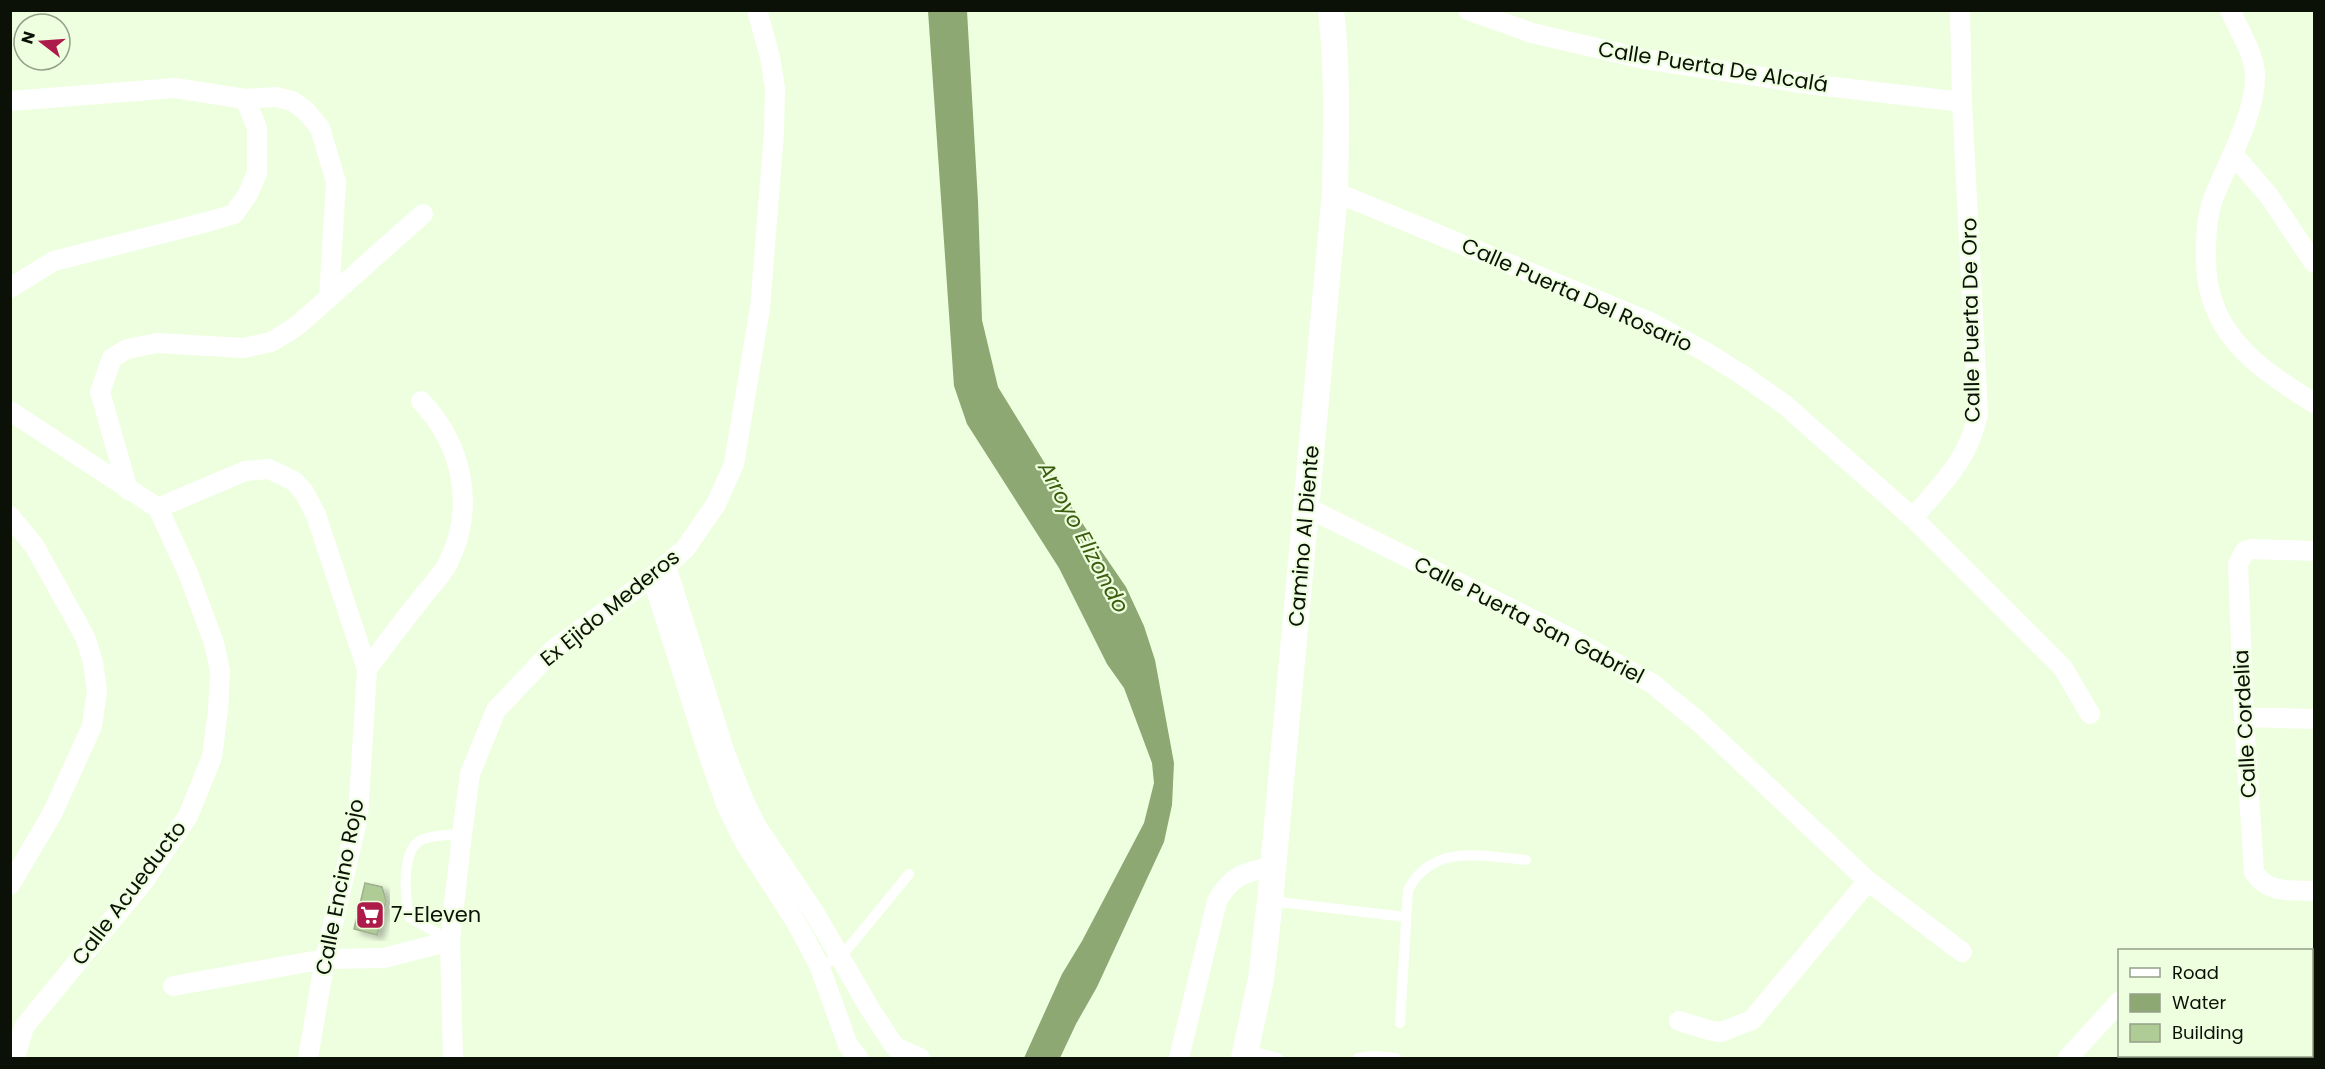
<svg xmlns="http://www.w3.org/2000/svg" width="2325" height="1069" viewBox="0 0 2325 1069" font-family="Poppins,sans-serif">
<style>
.water{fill:#8da873}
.building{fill:#b0cc96;stroke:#a0af92;stroke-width:1.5;filter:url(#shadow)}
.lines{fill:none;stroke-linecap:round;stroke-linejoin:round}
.service{stroke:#fff;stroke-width:10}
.minor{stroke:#fff;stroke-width:20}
.tertiary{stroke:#fff;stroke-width:26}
.labels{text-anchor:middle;stroke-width:4.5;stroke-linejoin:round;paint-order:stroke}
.street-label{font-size:21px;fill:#0c1107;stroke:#eeffdf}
.poi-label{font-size:21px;fill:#0c1107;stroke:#eeffdf;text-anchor:start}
.water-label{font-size:22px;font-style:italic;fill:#3d5d0e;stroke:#eeffdf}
</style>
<defs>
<filter id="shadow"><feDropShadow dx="6" dy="4" stdDeviation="3" flood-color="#0004"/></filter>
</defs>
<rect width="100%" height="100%" fill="#eeffdf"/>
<!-- water -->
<path class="water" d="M928,11h39l11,190 4,119 16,67 78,127 50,73 18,39 11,34 19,103 -2,42 -8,37 -67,145 -21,37 -16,34h-36l38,-84 20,-33 62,-118 10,-40 -2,-20 -28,-75 -17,-24 -48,-96 -92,-144 -13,-38z"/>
<!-- building -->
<path class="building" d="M365,883l17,4 4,14 -9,34 -23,-6z"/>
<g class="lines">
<!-- service -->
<path class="service" d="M1270,901l136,16
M449,940l-40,-23c-4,-19 -9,-71 15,-78 11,-4 26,-4 38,-5
M819,965l21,-7 69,-84
M1400,1023l8,-133c24,-47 73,-34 118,-30
M1246,1050l32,8
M1358,1058l16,-2 22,2"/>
<!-- minor -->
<path class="minor" d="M1468,10l64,23 112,26 164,25 154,18
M2230,10c9,21 26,46 25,68 0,36 -27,84 -40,116 -8,19 -9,39 -9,59 0,16 1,34 7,49 15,47 62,77 101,101
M10,101l165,-13 70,11 31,-2 16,4 13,9 15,18 16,54 -7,116
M2233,154l36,42 45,67
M1335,192l315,130 54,29 40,25 41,29 128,113 150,150 27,46
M10,288l44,-27 153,-39 27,-8 14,-20 9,-21v-45l-12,-29
M10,411l148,97 30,65 26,70 6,28 -2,40 -6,46 -24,59 -44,65 -120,146 -9,31
M128,490l-28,-98 12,-34 15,-9 30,-6 86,5 28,-6 26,-16 126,-112
M1306,507l264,131 83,46 47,39 168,158 94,71
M158,508l87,-37 24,-2 25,12 10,11 12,23 51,154 -9,147 -33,143 -17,99
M10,516l25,31 50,90 8,25 4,29 -5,35 -40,88 -42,71
M1913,518c30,-36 55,-57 65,-104l-16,-312 -2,-92
M2314,551l-63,-2 -6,2 -7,13 6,153 10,155c13,22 38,18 60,19
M666,566l59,187 19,48 13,26 57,85 56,97 25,38 25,11
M652,577l58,182 17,48 18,36 51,79 23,43 29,80 10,13
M367,669c18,-24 37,-49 56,-73 8,-10 19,-21 25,-33 28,-56 15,-117 -27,-162
M2244,717l70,2
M173,986l152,-27 59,-1 66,-17
M1679,1021l33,10 9,1 31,-12 116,-139
M2308,1056l4,2
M453,1058l-3,-117 12,-107 8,-60 26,-64 58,-61 98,-72 33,-28 31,-45 18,-40 26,-156 14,-175 1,-45 -5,-31 -13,-47
M1179,1058l38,-157c15,-27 28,-28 57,-35
M2068,1058l52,-57"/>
<!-- tertiary -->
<path class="tertiary" d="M1244,1058l17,-79 9,-78 65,-709c1,-60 3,-121 -4,-182"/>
</g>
<!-- icons -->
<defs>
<g id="supermarket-square" transform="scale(1.5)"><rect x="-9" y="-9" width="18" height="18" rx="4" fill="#ad1b4a" stroke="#eeffdf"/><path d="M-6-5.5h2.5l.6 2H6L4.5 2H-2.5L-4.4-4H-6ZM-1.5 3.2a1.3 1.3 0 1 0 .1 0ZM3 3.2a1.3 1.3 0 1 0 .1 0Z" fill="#fff"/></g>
</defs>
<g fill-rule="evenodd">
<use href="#supermarket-square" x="370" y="915"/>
</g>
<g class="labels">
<!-- street labels -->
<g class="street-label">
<text transform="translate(1713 67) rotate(9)" y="7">Calle Puerta De Alcalá</text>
<text transform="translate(1577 295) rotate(24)" y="7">Calle Puerta Del Rosario</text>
<text transform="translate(1971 320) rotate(-91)" y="7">Calle Puerta De Oro</text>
<text transform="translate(1304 536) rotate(-85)" y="7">Camino Al Diente</text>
<text transform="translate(610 608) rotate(-39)" y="7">Ex Ejido Mederos</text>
<text transform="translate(1529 620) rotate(27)" y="7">Calle Puerta San Gabriel</text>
<text transform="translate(2245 724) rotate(-93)" y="7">Calle Cordelia</text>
<text transform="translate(340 887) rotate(-79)" y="7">Calle Encino Rojo</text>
<text transform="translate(129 893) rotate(-53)" y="7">Calle Acueducto</text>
</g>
<!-- poi labels -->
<g class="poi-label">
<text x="391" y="922">7-Eleven</text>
</g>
<!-- water labels -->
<g class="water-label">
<text transform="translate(1084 537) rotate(62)" y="8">Arroyo Elizondo</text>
</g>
</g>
<!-- border -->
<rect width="2325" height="1069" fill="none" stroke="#0c1107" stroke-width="24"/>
<!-- legend -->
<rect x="2118" y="949" width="195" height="108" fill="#eeffdf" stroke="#94a089" stroke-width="1.5"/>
<rect x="2130" y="968" width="30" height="9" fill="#ffffff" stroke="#94a089" stroke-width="1.5"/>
<text x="2172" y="979" font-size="18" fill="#0c1107">Road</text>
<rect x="2130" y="994" width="30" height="18" fill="#8da873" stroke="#94a089" stroke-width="1.5"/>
<text x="2172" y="1009" font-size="18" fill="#0c1107">Water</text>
<rect x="2130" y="1024" width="30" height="18" fill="#b0cc96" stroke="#94a089" stroke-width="1.5"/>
<text x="2172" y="1039" font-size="18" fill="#0c1107">Building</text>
<!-- north arrow -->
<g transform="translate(42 42) rotate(287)"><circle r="28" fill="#eeffdf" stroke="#94a089" stroke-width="1.5"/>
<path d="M0-4.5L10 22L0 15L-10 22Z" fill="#ad1b4a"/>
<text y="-9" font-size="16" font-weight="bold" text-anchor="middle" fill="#0c1107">N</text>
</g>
</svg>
